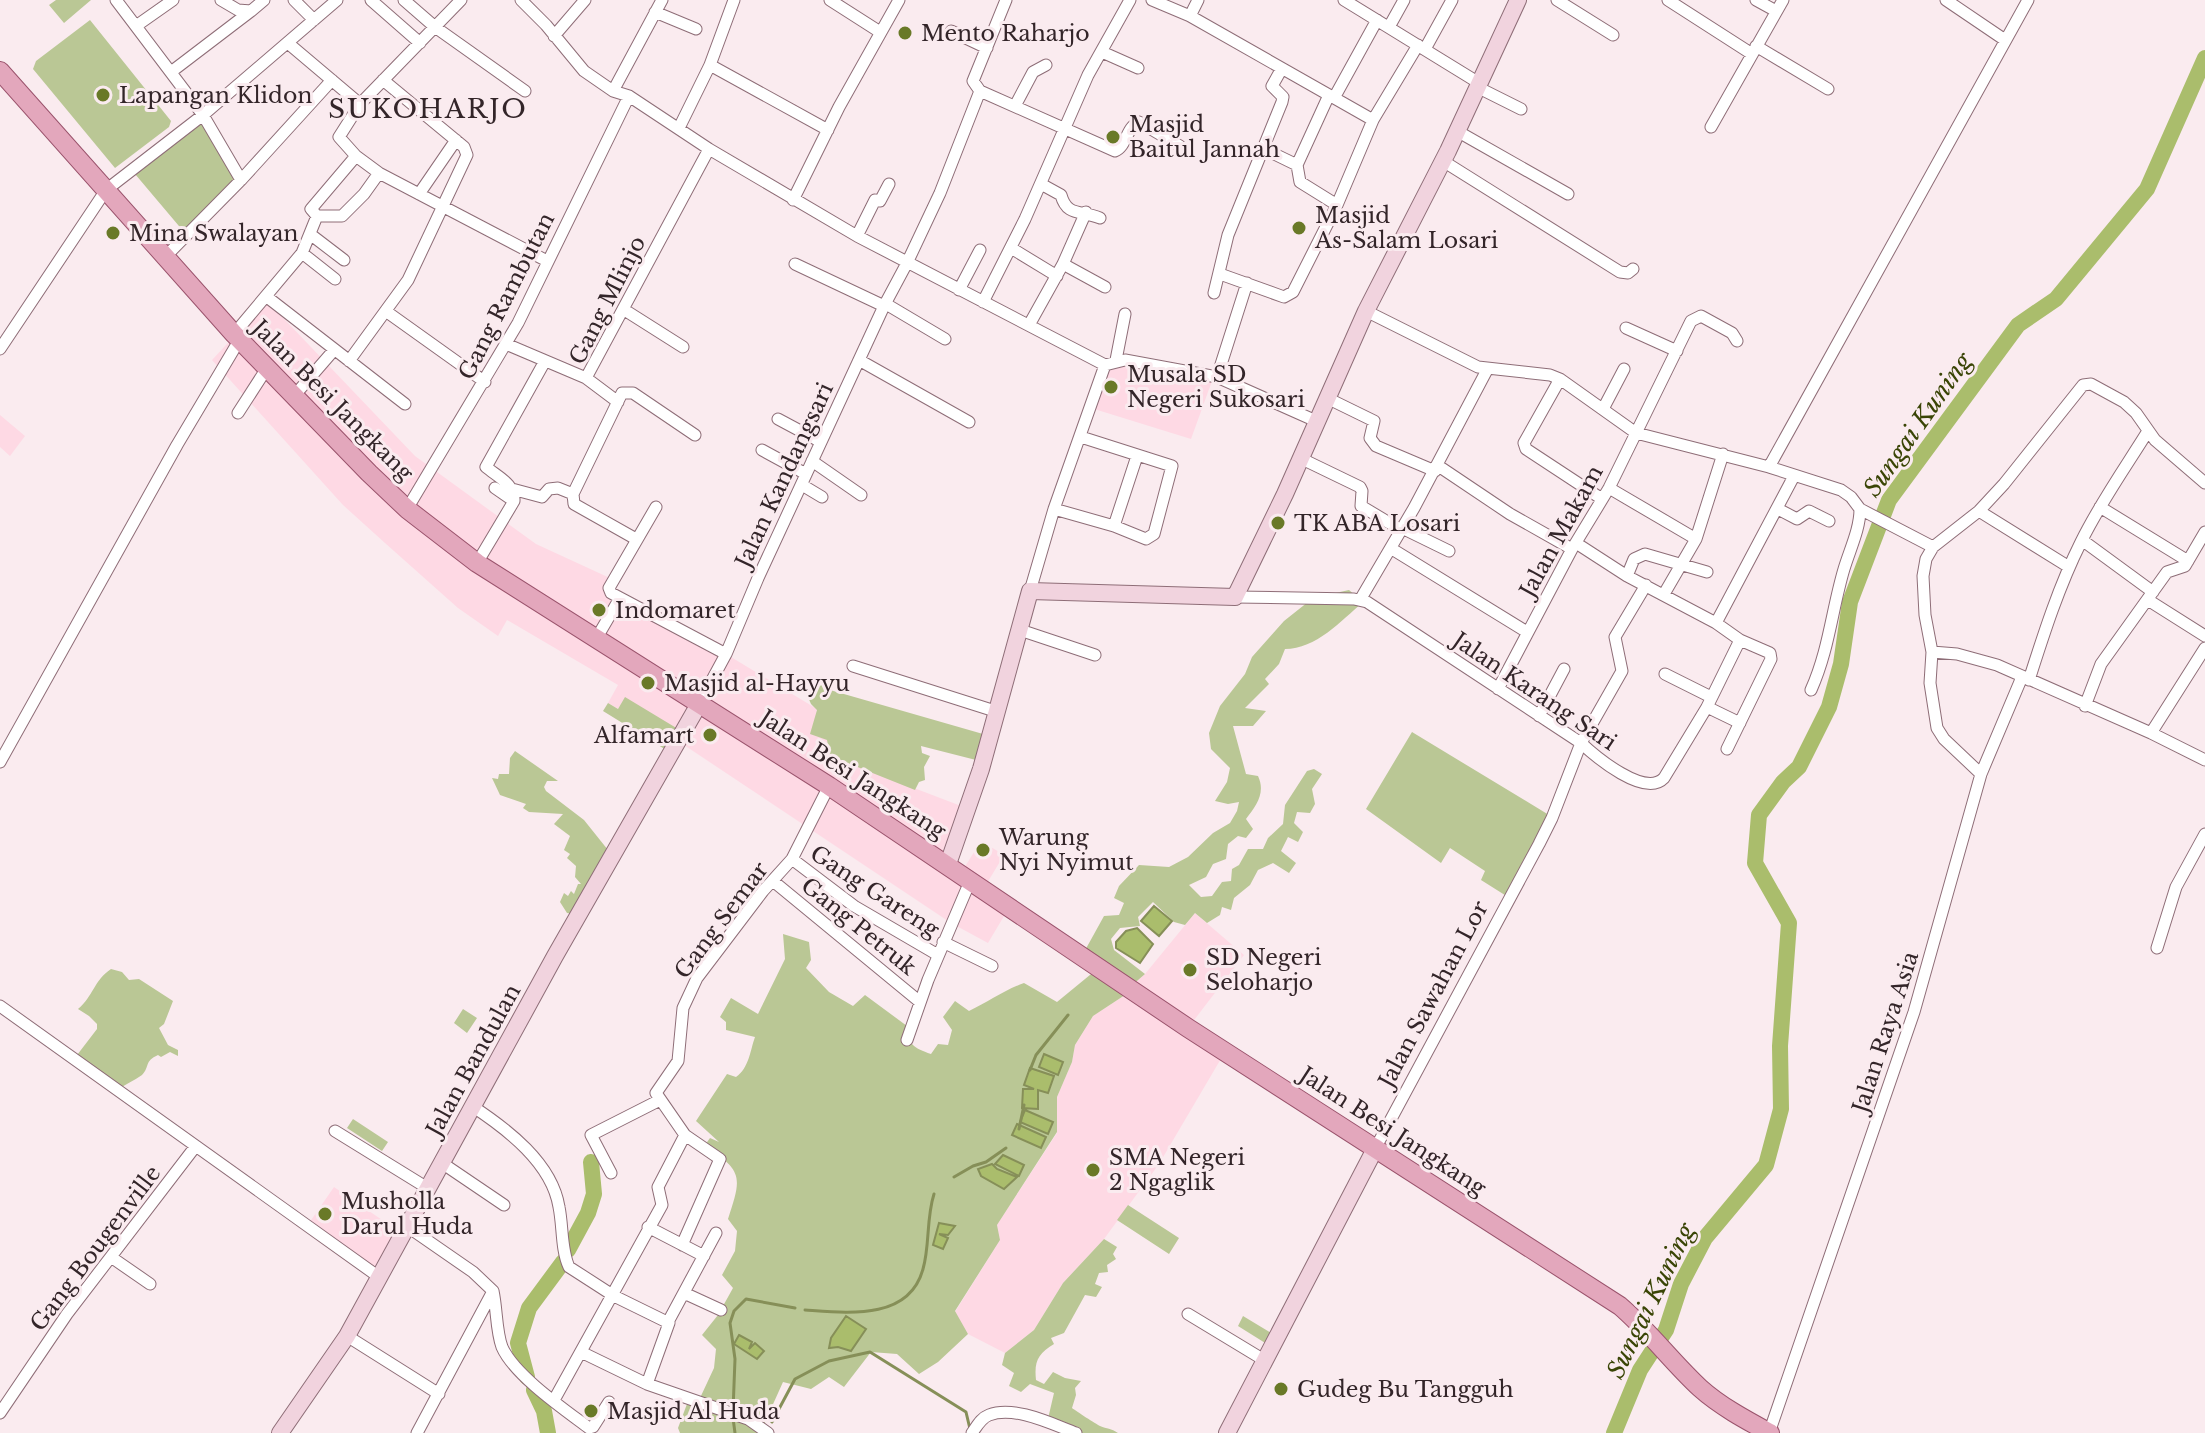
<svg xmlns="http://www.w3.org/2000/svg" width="2205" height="1433" viewBox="0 0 2205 1433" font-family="'Libre Baskerville',serif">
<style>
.built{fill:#fed9e4}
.green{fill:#bac795}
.water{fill:#aabd6c;stroke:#868f58;stroke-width:2}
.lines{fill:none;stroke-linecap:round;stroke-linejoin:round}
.stream{stroke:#868f58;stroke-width:3}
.river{stroke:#aabd6c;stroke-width:16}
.street-casing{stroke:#8e6d77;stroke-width:13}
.secondary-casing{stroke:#8e6d77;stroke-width:18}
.primary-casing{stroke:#9a536c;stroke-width:20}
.street{stroke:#fff;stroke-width:11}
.secondary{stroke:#f1d3de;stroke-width:16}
.primary{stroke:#e3a7bc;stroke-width:18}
.poi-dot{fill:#697927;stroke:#faebef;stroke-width:3}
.labels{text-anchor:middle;stroke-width:6;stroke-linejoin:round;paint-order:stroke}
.poi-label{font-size:22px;fill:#332529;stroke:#faebef;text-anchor:start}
.street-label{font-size:22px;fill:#332529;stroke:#faebef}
.water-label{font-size:24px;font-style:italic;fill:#3a4506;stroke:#faebef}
.quarter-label{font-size:26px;letter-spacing:2px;fill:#332529;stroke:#faebef}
</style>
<rect width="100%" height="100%" fill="#faebef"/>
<!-- built -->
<path class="built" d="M267,301l148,155 121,88 76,35 -3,9 117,66 91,55 -2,13 12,18 3,16 139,53 -21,55 13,9 20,-32 23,14 -20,33 26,18 -22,37 -37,-20 -273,-182 -53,-43 -7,11 -10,-6 10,-18 -111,-65 -9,16 -40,-28 -73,-65 -42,-38 -131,-145z
M1111,361l101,20 -21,58 -100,-31z
M0,415l25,21 -15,20 -10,-9z
M1195,913l49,42 -56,73 -58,-41 15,-13z
M1128,993l94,64 -63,107 -55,75 -41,44 -29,47 -29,23 -37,-19 -13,-22 45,-72 -3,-15 60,-92v-36l15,-35 3,-17 18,-29z
M334,1187l70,48 -25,42 -72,-51z"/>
<!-- green -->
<path class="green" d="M56,0h35l-27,23 -15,-18z
M90,20l81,101 -2,6 -54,41 -82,-99 3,-8z
M202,120l35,60 -53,52 -49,-58z
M1349,590l14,12c-22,19 -47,47 -78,47l-6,15 -14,15 4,5 -24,24 21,3 -13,15h-20l13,48 12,2c8,17 -2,30 -12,43l7,10 -7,9 -8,-2 -10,8 -2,15 -13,5 -7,13 -17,8 12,12 11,-1 10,-14 9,-1 1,-12 7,-4 9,-16h15l5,-11 15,-14 2,-19 22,-34 7,-2 8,5 -10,15 3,15 -5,9 -13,-1 -3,11 9,9 -5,10 -10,-5 -7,14 15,12 -7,10 -16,-10 -15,7 -8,15 -16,13 -3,12 -9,-3 -2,8 -13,8 -12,-10 -10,12 -11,-3 -21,-20 -15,15 2,9 -20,2 -9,11 3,11 31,24 -15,13 -2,6 -35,23 -18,29 -3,17 -15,35v35l-60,93 3,15 -45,71 13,23 -30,28 -19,12 -22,-20 -26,-2 -27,35 -15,-10 -18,12 -28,-7 -18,40 1,11h-86l-2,-5 9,-24 13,-6 14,-30 2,-19 -14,-14 16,-20 15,-27 -11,-13 13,-24 2,-20 -9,-12c14,-43 15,-47 -23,-74l5,-7 9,4 -23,-21 31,-47 9,3c13,-9 14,-26 19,-40l-29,-7v-8l-6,-5 11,-19 27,16 27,-55 -2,-25 26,8 2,18 -5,8 23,24 24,14 12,-11 42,31c1,19 7,22 24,28l7,-10 10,1 4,-15 -9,-13 12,-16 14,10c19,-9 35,-21 55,-28l33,19 39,-32 -13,-16 21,-38 15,-1 5,-12 -10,-5 5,-12 20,-21 30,2 19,-10 25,-24 17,-10 7,-12 2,-9 -11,2 -13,-3 12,-19 3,-14 -19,-19 -2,-16 11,-27 25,-32 7,-17 32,-36 29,-23z
M833,682l-3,8 153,44 -7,26 -55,-14 1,7 8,3 -6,11 1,13 -6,2 -4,8 -85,-34 -3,-16 -17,-6 7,-24 -6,-6 -3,-7 11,-11z
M625,697l58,35 -12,21 -68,-42 5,-8 10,6z
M1412,732l137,83 -41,82 -27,-17 4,-9 -35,-23 -9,15 -75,-54z
M515,751l43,30h-11l-3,6 2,4 38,29 28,35 -39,59 -6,-1 -7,-11 4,-9 4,3 3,-5 3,3 4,-10h3l-6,-7 1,-11 -9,-8 3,-4 -6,-4 6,-14 -16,-12 9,-10 -34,-2 -6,-4 3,-4 -26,-9 -8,-17 6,1 1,-5h10l1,-16z
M111,969l11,3 7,8 10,-1 34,22 -9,23 -5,4 9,17 10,5v6l-8,-4 -9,5 -3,-2c-14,6 -8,12 -16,20 -8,6 -17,9 -24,15l-44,-31 23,-30v-5l-8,-8 -11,-7c15,-12 16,-29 33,-40z
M463,1009l14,9 -10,15 -13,-10z
M353,1119l35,23 -6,9 -35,-23z
M1128,1205l51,33 -10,16 -52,-34z
M1104,1239l13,8 -4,7 3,5 -9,6 1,7 -9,1 -4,11 7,3 -6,10 -11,-2 -21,38 -13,5 3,6c-16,10 -20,17 -18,36l8,4 9,-12 12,6 16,3 -6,7 1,7 -4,13c4,3 24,16 28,18 7,3 11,2 18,7h-42l-29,-10 7,-30 -24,-9 -9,8 -12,-6 5,-13 -12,-8 3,-12 29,-23 29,-47z
M1243,1316l33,20 -6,10 -32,-20z"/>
<!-- water -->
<path class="water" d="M1154,906l18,15 -13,15 -18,-15z
M1137,928l16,16 -13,19 -24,-15v-6l10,-11z
M1044,1054l19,8 -5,13 -19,-8z
M1030,1068l24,8 -6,17 -10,-3v19l-16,-1 1,-19h11l-10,-4z
M1025,1110l28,12 -5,12 -28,-12z
M1017,1124l29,13 -5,11 -29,-13z
M1003,1155l21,10 -5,11 -24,-12z
M992,1164l5,5 20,8 -13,12 -23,-13 -3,-7z
M939,1223l16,3 -7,9 -9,-1 9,4 -5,11 -10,-4z
M846,1316l20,13 -15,22 -13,-4 -9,1 2,-10z
M739,1335l13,7 -3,7 6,-6 9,8 -7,8 -23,-15z"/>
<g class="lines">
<!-- stream -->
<path class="stream" d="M1030,1070l6,-15 32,-40
M1019,1129l5,-24
M954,1177l19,-11 13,-4 20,-14
M805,1310c42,3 104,11 118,-41 7,-24 3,-50 11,-75
M733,1411l2,-52 -5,-36 4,-12 12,-12 49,9
M733,1418l2,15
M772,1422l23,-43 34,-18 41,-9 96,60 4,17"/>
<!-- river -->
<path class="river" d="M568,1250l20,-37 6,-19 -3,-32
M527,1377l-9,-34 11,-35 34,-46
M534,1390l10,21 4,22
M1614,1433l26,-63 26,-40 15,-46 24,-46 61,-73 15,-56 -1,-63 9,-123 -34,-60 4,-48 24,-33 16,-15 30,-60 12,-43 9,-62 39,-102 129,-175 38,-26 91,-110 58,-131"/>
<!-- street casing -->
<g class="street-casing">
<path id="street" d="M116,0l87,115 38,65 -76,77
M221,0l17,10 13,1 13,-11
M294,0l20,20
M371,0l49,43
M404,0l31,27 90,64
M461,0l-101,104 -21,33 17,19 23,17 168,88
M521,0l25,25 38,46 29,20 16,5 80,53 148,87 248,129
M830,0l50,32
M1006,0l-33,81 7,10 135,60c12,-5 11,-24 24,-29l41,24
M1152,0l38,16 183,104
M1344,0l135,83
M1557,0l56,35
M1668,0l84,54
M1756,0l20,11
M1946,0l59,40
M655,12l41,17
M1190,16l8,-16
M136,26l37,-26
M1389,27l15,-27
M951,31l36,17
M554,36l31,-36
M289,44l71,60
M1756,46l72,43
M1425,49l27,-49
M1102,52l36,16
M710,65l118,65
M171,72l80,-61
M1477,87l44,22
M613,91l49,-91
M1334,98l43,-78
M1015,106l18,-34 13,-7
M1711,127l72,-127
M679,128l31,-63 24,-65
M1457,131l111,63
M1262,148l35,17 3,17 37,23
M1443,161l177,111 8,1 5,-4
M1297,165l32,-70
M241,180l91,-100
M1041,184l20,11c6,22 20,15 39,23
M419,194l37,-54
M793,200l46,-93 60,-107
M317,216l-6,-7 45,-53
M310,234l34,26
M857,236l18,-36 5,1 9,-17
M1011,248l46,28
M302,253l33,26
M795,264l89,42
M1063,264l42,23
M1220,274l64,23 9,-5 44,-87 36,-85 45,-75
M959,290l21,-40
M1214,293l14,-58 54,-133 1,-5 -11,-11 9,-16
M267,297l138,107
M983,302l42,-83 63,-144 42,-75
M886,304l59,35
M623,309l60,38
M1366,311l112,56 72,8 10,4 76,54 133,34
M387,312l98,70
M1029,325l34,-61 23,-52
M1626,328l51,23
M234,334l68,-81 15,-37h25l22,-22 15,-21
M506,344l80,34 32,24
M0,349l106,-159 97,-75 134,-115
M859,360l110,62
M1116,360l9,-46
M349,361l59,-81 59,-125 -3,-8 -81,-67
M1217,377l30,-94
M586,378l123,-229
M1560,379l-36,64 2,6 76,50
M294,396l40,-46
M1327,398l47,23 -4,17 6,8 59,25
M1603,409l21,-40
M238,413l29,-45
M778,419l43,23
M762,450l44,24
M1300,458l60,29 2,4 -1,15 40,24
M812,461l49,34
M1437,465l73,49 62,35
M802,485l20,12
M495,488l19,13
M1609,488l87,51 -32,55
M512,489l30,8 7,-8 9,-1 15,6
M656,507l-47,81 2,5 115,61
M2100,507l88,54
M407,509l111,-186 111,-227
M1054,509l60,17 32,13 8,-5 18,-68 -91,-29
M1778,509l19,10 12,-8 20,10
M1979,511l90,56
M1114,526l23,-70
M1402,528l47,23
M636,539l-62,-35 -1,-10 49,-101h11l62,42
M1696,539l27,-85
M2082,540l71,52
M1576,543l51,33 89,47 24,17 30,13 1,6 -44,90
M1933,547l-73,-38 -9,-12 -10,-7 -72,-23 259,-467
M1392,549l135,83
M477,563l37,-62c1,-17 -16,-24 -28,-34l59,-106
M1627,576l7,-17 11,-5 62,18
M1030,591l24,-82 51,-144 20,-5 92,17 99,44
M1235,597l119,2 13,3 214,141c15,14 64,55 83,35l43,-71 33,-67
M1360,600l54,-92 73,-138
M2148,600l57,36
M1716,623l78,-147
M1020,630l75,25
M596,639l24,-41
M1932,652l25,2 40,11 154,68 54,-85
M853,666l145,46
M1665,674l46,23
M2029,680c15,-47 30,-94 52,-138 19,-39 44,-74 67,-111
M1498,689l74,-140 37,-61 82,-167 10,-5 31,17 5,8
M1811,690c18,-40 21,-81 33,-121 6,-20 16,-40 16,-60
M699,704l27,-50 32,-76 126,-272 23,-43 33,-70 40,-102
M2085,706l16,-42 66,-92 18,-6 20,-34
M1707,707l33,16
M1539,716l25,-47
M2151,733l54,27
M0,762l177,-317 63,-106
M1981,774l41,-97
M792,859l62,47 84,49
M773,881l147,121
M943,942l49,24
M2157,948l19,-61 29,-53
M0,1006l379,271
M907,1040l21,-60 43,-101
M472,1106c35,23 80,57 87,101 4,19 2,43 10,60l45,29 55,27 -22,61
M335,1131l94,58
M1376,1147l163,-303 13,-26 29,-75 41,-72 -7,-34 31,-52
M442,1163l62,42
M611,1173l-20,-38 69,-35
M408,1227l65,45 20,19 -76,142
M648,1227l56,29
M682,1245l38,-86 -35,-24 -29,-42 22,-32 5,-53 14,-30 66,-87 29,-32 37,-73
M111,1257l39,27
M493,1291c4,18 3,40 9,56 12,28 63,63 87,81l4,-1 16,-25
M684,1293l37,17
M1188,1314l76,46
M668,1322l48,-89
M347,1336l92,58
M581,1352l66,32 101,35 20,14
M554,1400l108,-195 -4,-18 27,-52
M0,1413l67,-99 128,-167
M972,1433c5,-7 9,-15 17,-18 25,-10 63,9 87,18
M1769,1433l145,-421 67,-238 -37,-35 -7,-11 -7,-45 2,-31 -7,-37 -2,-39 3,-17 7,-12 46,-36 25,-27 79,-99 8,-1 33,18 12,11 19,27 50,43"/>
</g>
<!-- secondary casing -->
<g class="secondary-casing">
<path id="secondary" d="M948,864l33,-95 49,-178 205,6 50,-103 81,-183 82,-160 70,-151
M280,1433l67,-97 208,-380 144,-252
M1227,1433l149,-286"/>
</g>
<!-- primary casing -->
<g class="primary-casing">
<path id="primary" d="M0,71l234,263 135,139 38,36 70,54 352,223 359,242 432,278c29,25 52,56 80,82 20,18 46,32 70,45"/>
</g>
<!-- street -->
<use href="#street" class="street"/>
<!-- secondary -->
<use href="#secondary" class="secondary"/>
<!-- primary -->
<use href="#primary" class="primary"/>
</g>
<!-- markers -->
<g class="poi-dot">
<circle cx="905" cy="33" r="8"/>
<circle cx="103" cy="95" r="8"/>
<circle cx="1113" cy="137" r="8"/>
<circle cx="1299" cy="228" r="8"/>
<circle cx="113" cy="233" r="8"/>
<circle cx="1111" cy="387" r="8"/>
<circle cx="1278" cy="523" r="8"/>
<circle cx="599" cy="610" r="8"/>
<circle cx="648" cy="683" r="8"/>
<circle cx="710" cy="735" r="8"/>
<circle cx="983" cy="850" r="8"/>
<circle cx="1190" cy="970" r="8"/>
<circle cx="1093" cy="1170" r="8"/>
<circle cx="325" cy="1214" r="8"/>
<circle cx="1281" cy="1389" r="8"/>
<circle cx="591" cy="1411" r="8"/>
</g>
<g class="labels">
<!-- poi labels -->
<g class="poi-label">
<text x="921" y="41">Mento Raharjo</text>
<text x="119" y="103">Lapangan Klidon</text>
<text x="1129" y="132">Masjid<tspan x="1129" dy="25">Baitul Jannah</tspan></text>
<text x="1315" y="223">Masjid<tspan x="1315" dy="25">As-Salam Losari</tspan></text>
<text x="129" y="241">Mina Swalayan</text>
<text x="1127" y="382">Musala SD<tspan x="1127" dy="25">Negeri Sukosari</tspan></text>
<text x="1294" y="531">TK ABA Losari</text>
<text x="615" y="618">Indomaret</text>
<text x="664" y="691">Masjid al-Hayyu</text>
<text x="694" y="743" text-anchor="end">Alfamart</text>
<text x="999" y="845">Warung<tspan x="999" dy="25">Nyi Nyimut</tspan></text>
<text x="1206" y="965">SD Negeri<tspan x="1206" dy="25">Seloharjo</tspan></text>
<text x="1109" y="1165">SMA Negeri<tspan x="1109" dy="25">2 Ngaglik</tspan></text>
<text x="341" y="1209">Musholla<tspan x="341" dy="25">Darul Huda</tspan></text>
<text x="1297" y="1397">Gudeg Bu Tangguh</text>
<text x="607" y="1419">Masjid Al Huda</text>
</g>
<!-- street labels -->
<g class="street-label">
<text transform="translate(506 296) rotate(-63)" y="8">Gang Rambutan</text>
<text transform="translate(607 300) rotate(-63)" y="8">Gang Mlinjo</text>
<text transform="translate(333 400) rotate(45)" y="8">Jalan Besi Jangkang</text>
<text transform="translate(784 475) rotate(-65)" y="8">Jalan Kandangsari</text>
<text transform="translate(1561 531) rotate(-61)" y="8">Jalan Makam</text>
<text transform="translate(1535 691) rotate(34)" y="8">Jalan Karang Sari</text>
<text transform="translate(853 774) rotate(33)" y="8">Jalan Besi Jangkang</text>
<text transform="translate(875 891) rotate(33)" y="8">Gang Gareng</text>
<text transform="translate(721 920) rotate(-53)" y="8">Gang Semar</text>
<text transform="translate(859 926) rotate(39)" y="8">Gang Petruk</text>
<text transform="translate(1433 994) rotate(-62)" y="8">Jalan Sawahan Lor</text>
<text transform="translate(1885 1032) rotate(-72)" y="8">Jalan Raya Asia</text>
<text transform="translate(473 1060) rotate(-61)" y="8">Jalan Bandulan</text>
<text transform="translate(1393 1131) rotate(33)" y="8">Jalan Besi Jangkang</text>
<text transform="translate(95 1248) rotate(-53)" y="8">Gang Bougenville</text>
</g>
<!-- water labels -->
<g class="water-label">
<text transform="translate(1918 425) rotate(-55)" y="8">Sungai Kuning</text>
<text transform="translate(1651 1301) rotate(-64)" y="8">Sungai Kuning</text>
</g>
<!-- quarter labels -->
<g class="quarter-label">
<text x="428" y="118">SUKOHARJO</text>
</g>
</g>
</svg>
